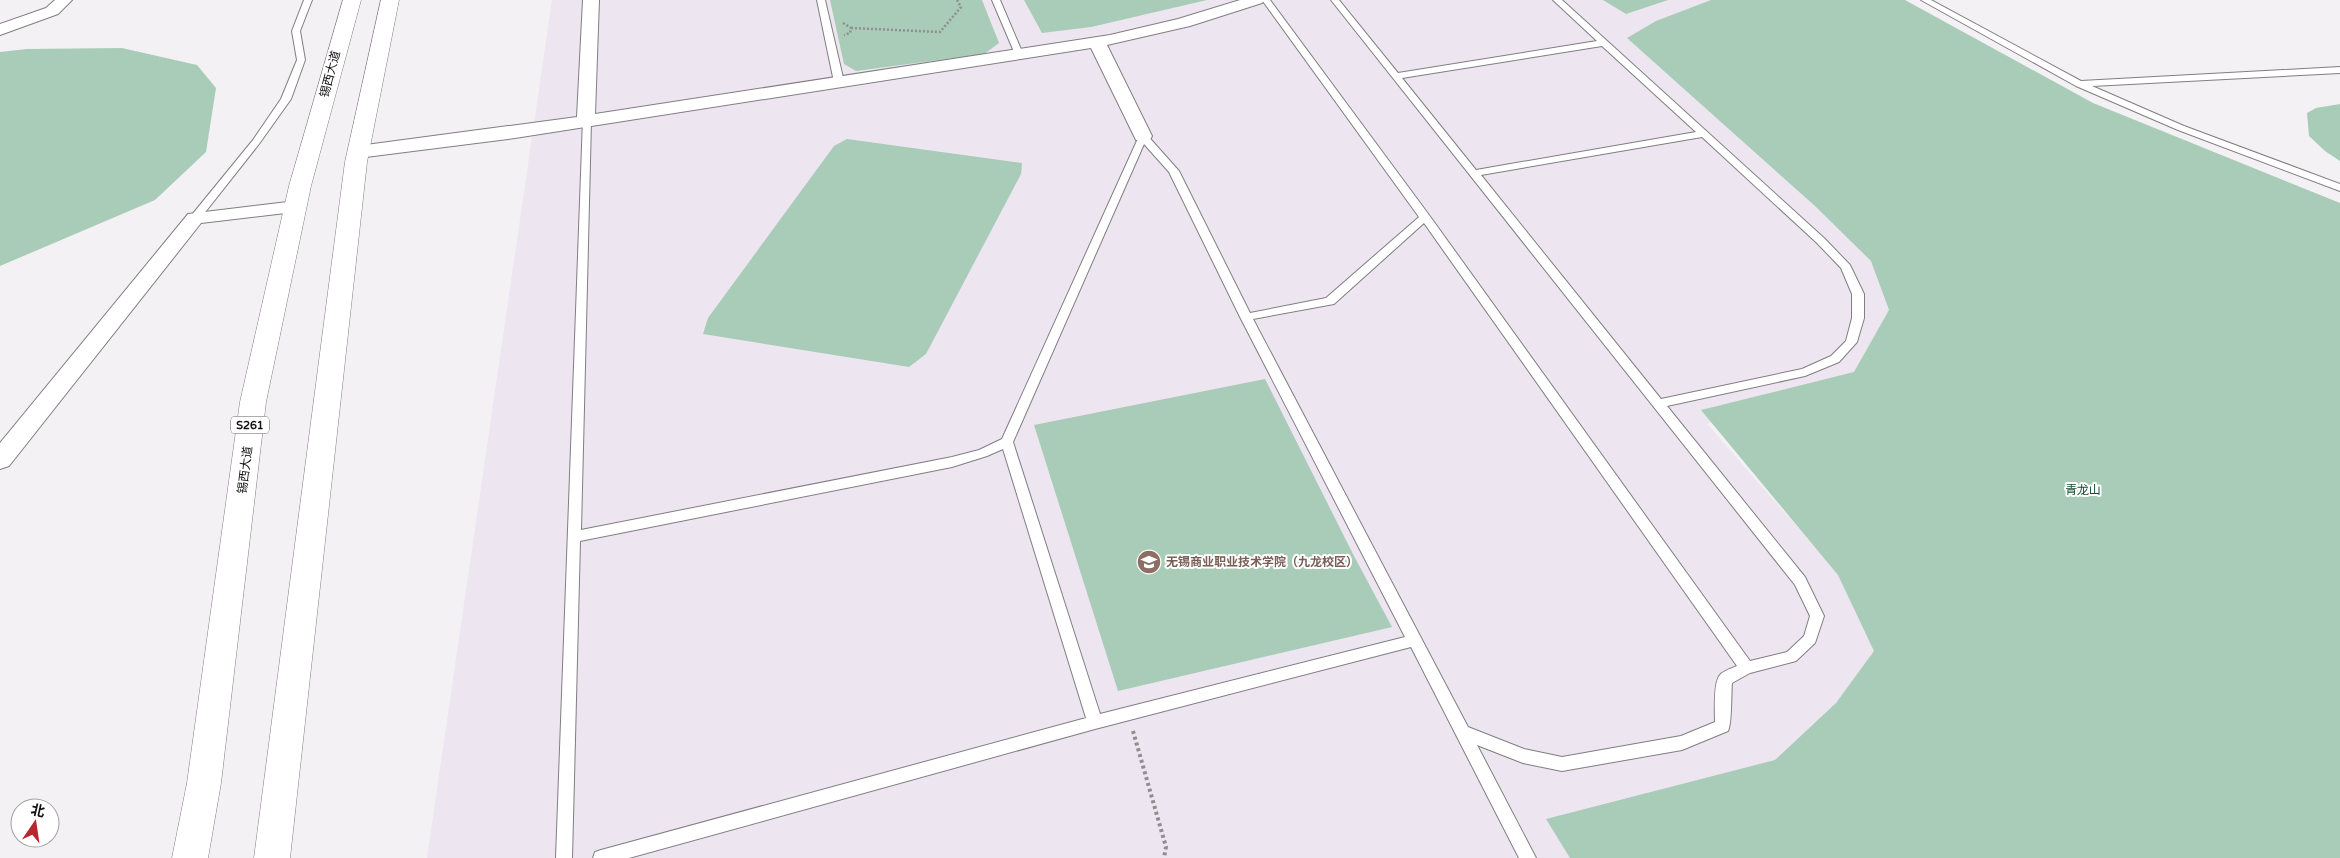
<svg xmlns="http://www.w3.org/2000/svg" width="2340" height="858" viewBox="0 0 2340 858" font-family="'Varela Round','Noto Sans SC',sans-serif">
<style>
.built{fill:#ede5f0}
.green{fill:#a8ccb7}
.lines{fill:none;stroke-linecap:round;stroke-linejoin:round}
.service-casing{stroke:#817e81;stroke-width:2}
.minor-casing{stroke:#817e81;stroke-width:2}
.primary-casing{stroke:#817e81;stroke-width:1}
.path-far1{stroke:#8f8e90;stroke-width:2.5;stroke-dasharray:2 2;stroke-linecap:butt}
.path{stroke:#8f8e90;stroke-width:4;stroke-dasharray:3 3;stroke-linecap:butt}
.service{fill:#fff;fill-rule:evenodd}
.minor{fill:#fff;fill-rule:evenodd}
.primary{fill:#fff;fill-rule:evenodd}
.labels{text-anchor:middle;stroke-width:4;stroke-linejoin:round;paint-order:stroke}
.shield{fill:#fff;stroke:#5a595a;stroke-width:1}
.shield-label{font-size:11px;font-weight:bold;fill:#131213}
.street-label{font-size:12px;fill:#131213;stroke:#fff}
.park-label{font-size:12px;fill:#144e34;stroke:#fff}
.education-label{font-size:12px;font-weight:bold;fill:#785e54;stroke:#fff;text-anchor:start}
</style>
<rect width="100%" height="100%" fill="#f3f1f4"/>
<!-- built -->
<path class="built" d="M552,0h1211l236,339 -292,85 242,276 -327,158h-1195z"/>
<!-- green -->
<path class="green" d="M830,0h152l17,43 -15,11 -128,17 -12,-7z
M1024,0h183l-116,27 -49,6z
M1603,0h65l-42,14z
M1711,0h194l188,103 247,100v655h-770l-24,-39 229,-59 61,-57 38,-52 -36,-76 -137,-165 153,-38 35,-62 -18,-49 -56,-55 -188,-168 29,-17z
M122,48l75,17 19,23 -10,64 -51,48 -155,66v-214l27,-3z
M2340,104v57l-15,-10 -16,-15 -2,-23 9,-5z
M847,139l175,24 -1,11 -95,180 -17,13 -206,-33 5,-16 126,-172z
M1265,379l89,177 38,71 -274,64 -84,-266z"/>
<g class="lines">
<!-- service casing -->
<g class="service-casing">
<path id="service" d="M304,0h8l-12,31 5,29 -14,39 -32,45 -60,76h-8v-4l62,-76 28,-41 16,-39 -5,-29z
M817,0h8l19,82 -2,2 -3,1 -5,-3z
M992,0h8l23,54 -1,2 -7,-2z
M1262,0h8l159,215 321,446 37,-9 17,-16 6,-20 -15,-31 -464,-585h8l59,73 199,-32 -44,-41h9l263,239 25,26 14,29v24l-7,24 -18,20 -34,14 -138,30 138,171 19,39 -9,27 -19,18 -46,12 -18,10c-1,10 0,41 -4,48l-46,19 -120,21 -39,-8 -46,-18 59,113h-17l-108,-211 -316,82 -466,129h-36l2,-6 6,-2 485,-132 -83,-269 -16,7 -35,11 -372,74 -8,317h-16l27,-739 3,-1 5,3 -10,409 371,-73 27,-7 23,-11 138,-305h6l33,37 71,142 76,-15 93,-81zM1602,46l94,86 -220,38 -74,-92zM1702,137l115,106 24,25 11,26v24l-6,23 -15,15 -29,13 -141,30 -180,-224zM1144,144l25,28 71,145 165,320 -305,77 -87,-272zM1424,223l313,443c-5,2 -14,5 -17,9 -7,7 -5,38 -5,47l-34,14 -119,21 -38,-8 -56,-22 -215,-408 81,-15z
M1921,0h10l150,81 259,-14v6l-248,13 92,40 156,58v7l-162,-61 -102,-44z"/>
</g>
<!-- minor casing -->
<g class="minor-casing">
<path id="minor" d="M55,0h17l-14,14 -58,21v-11l46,-16z
M583,0h16l-4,114 515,-79 68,-16 62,-19h24l-2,3 -72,23 -83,19 45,91 -2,4h-14l-2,-4 -43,-88 -576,90 -157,20 -7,-2 -2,-4 2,-4 7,-2 219,-29z
M296,201l7,2 3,4 -3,4 -102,12 -192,243 -9,3v-26l188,-229z"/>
</g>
<!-- primary casing -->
<g class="primary-casing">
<path id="primary" d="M343,0h18l-50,186 -45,216 -45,381 -13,75h-36l15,-75 53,-381 49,-216z
M381,0h18l-32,162 -77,696h-36l91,-696z"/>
</g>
<!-- path-far1 -->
<path class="path-far1" d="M843,23l8,5 -1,5 -6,2
M851,28l89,4 21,-25 -4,-7"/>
<!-- path -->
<path class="path" d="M1133,731l33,116 -2,11"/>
<!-- service -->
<use href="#service" class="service"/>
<!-- minor -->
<use href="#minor" class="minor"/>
<!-- primary -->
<use href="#primary" class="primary"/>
</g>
<!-- icons -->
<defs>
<g id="university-disc" transform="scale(1.25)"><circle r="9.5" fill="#8d6e63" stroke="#fff"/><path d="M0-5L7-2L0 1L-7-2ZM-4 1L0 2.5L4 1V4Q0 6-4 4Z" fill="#fff"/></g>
</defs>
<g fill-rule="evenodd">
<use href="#university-disc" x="1149" y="562"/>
</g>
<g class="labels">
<!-- shield labels -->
<rect class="shield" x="231" y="416.5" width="38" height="17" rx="4"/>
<g class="shield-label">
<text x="250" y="429">S261</text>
</g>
<!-- street labels -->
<g class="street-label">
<text transform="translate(330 74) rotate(-75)" y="4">锡西大道</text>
<text transform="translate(245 470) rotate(-83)" y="4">锡西大道</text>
</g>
<!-- park labels -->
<g class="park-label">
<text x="2083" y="494">青龙山</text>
</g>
<!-- education labels -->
<g class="education-label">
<text x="1166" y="566">无锡商业职业技术学院（九龙校区）</text>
</g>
</g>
<!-- north arrow -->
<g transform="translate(35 823) rotate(13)"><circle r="24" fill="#ffffff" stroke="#a1a0a1"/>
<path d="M0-4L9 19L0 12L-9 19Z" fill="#b7272f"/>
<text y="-8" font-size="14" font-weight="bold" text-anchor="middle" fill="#131213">北</text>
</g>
</svg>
